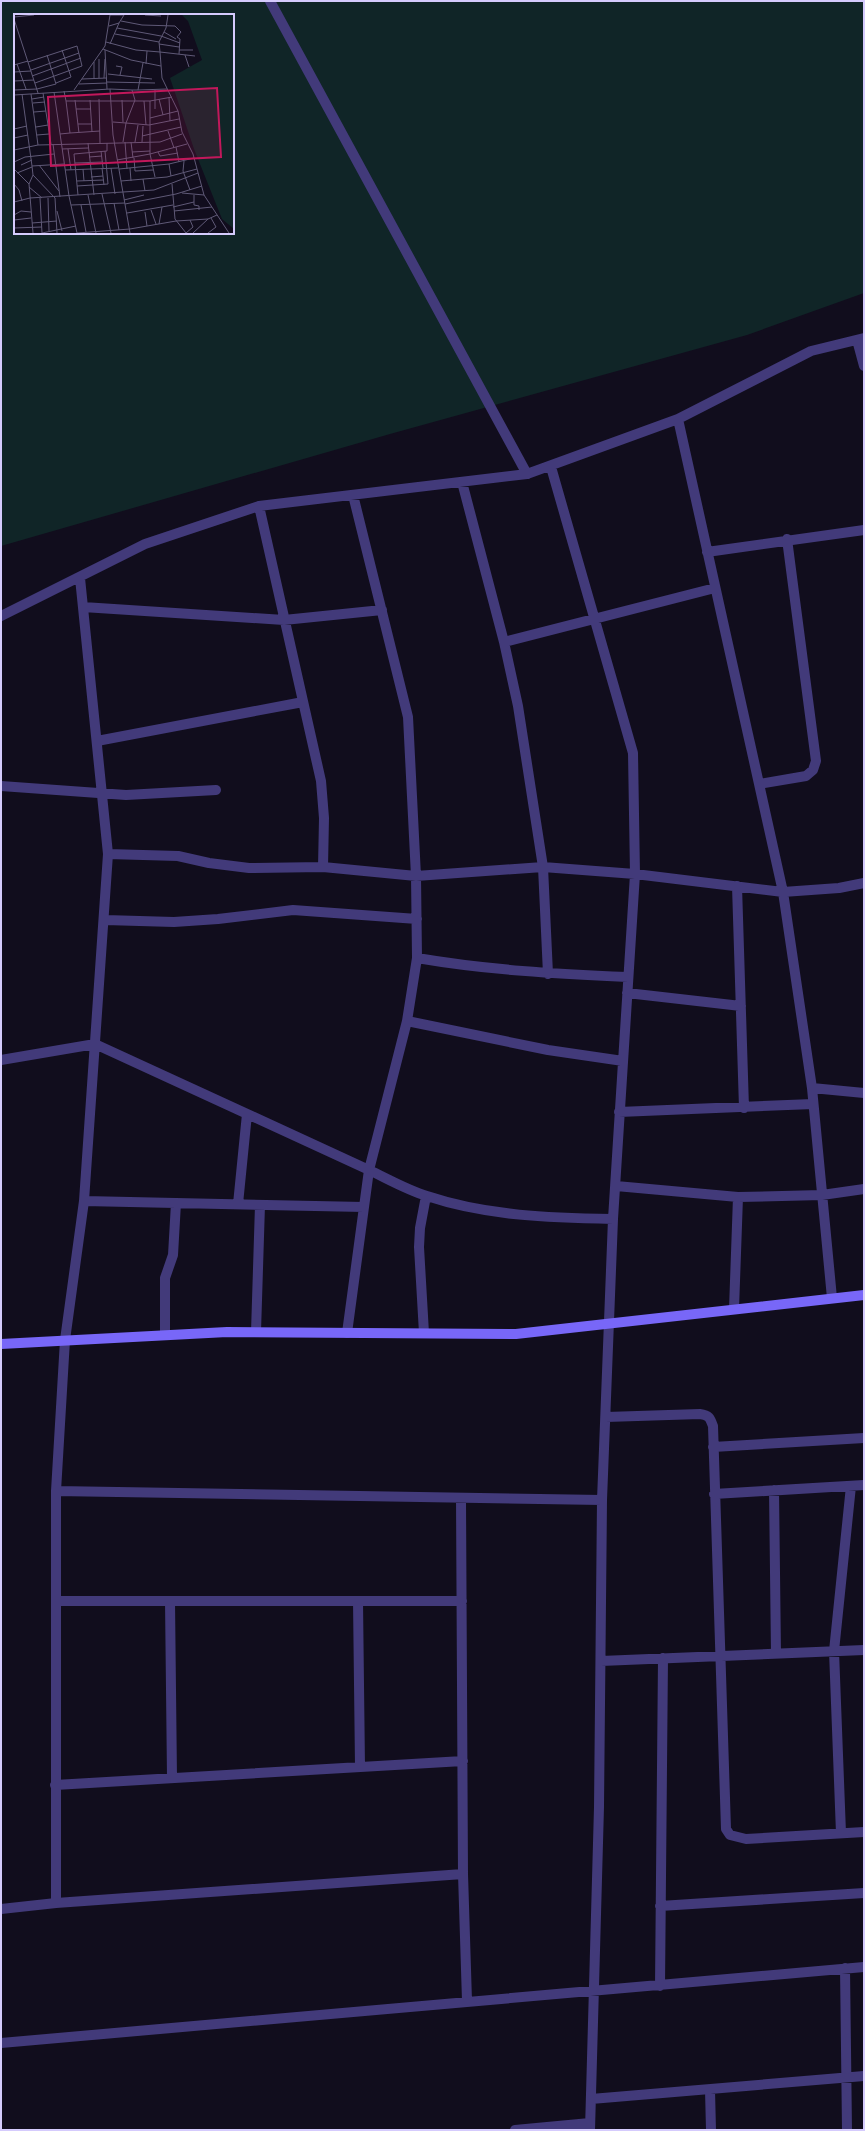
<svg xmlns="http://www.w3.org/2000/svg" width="865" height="2131" viewBox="0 0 865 2131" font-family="Cabin,sans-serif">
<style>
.green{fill:#102527;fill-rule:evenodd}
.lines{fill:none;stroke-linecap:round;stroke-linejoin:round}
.lane{stroke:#423a7a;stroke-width:10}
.street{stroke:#423a7a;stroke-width:10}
.secondary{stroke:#7867f8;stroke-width:10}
.inset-road{fill:none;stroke:#5f5977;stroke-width:1}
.view{fill:#c2185b;fill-opacity:0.15;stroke:#c2185b;stroke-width:2}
.inset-edge{fill:none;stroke:#d5cbfd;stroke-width:2}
</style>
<rect width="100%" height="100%" fill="#110d1d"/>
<!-- green -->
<path class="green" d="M1,1h863v292l-117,42 -357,99 -389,112zM15,15h218v218h-218z"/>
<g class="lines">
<!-- lane -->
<path class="lane" d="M270,1l257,473"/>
<!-- street -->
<path class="street" d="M857,340l7,26
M678,419l105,473 56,-4 25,-5
M551,467l82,286 2,121 -22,345 -11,281 -3,307 -9,323
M462,482l42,160 14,64 25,161 5,107
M353,495l55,222 8,159 1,82 -10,63 -38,149c19,9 38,20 58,26 60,20 124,22 186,23
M259,506l62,275 3,37 -1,49
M707,552l157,-22
M83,607l201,13 98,-10
M1,616l144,-72 114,-38 268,-32 151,-55 133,-68 53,-13
M504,642l211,-54
M97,741l206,-39
M759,784l47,-8 7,-6 3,-9 -29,-222
M1,786l125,9 90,-5
M108,854l70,2 31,7 40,5 74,-1 93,9 127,-9 92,7 148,18 29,196 20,210
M737,886l7,222
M105,920l69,2 44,-3 75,-9 124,9
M417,958c70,12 140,16 211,19
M627,993l114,13
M407,1021l141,29 75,11
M1,1060l94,-16 274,126 -22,163
M812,1088l52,5
M619,1112l194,-8
M616,1186l122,11 84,-2 42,-6
M84,1201l280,6
M238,1204l9,-90
M734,1309l4,-112
M256,1332l4,-127
M424,1333l-5,-86 1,-19 6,-32
M165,1335v-57l8,-23 3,-52
M606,1417l94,-3c9,1 10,4 13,12l13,403 4,6 16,4 118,-7
M713,1447l151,-9
M774,1490l2,164
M56,1491l546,9
M714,1494l150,-9
M461,1498l2,376
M57,1601h405
M170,1601l2,177
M358,1601l2,166
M601,1661l263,-11
M55,1785l408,-24
M841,1833l-7,-182 17,-165
M56,1903l407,-29 4,127
M660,1906l204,-13
M1,1909l55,-6v-412l9,-151 19,-139 24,-347 -28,-276
M845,1968l2,162
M660,1986l3,-328
M1,2043l863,-76
M710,2090l1,40
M591,2099l273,-23
M515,2130l75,-7"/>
<!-- secondary -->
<path class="secondary" d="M1,1344l226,-12 289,2 348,-39"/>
</g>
<!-- overview -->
<g transform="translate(14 14)">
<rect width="220" height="220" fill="#110d1d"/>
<path d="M168,1h52v214l-12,-10 -28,-70 -24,-71 32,-18 -14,-39z" fill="#102527"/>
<path class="inset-road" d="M96,1h14M131,1l16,1M154,1l-2,13 -7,14 1,10 35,4M0,3l20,-2M0,5l24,74M107,7l21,4 33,1 6,6 -4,5 3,2 -1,15M95,12l10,-3 5,-8M103,14l44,8M150,18l12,7M101,20l44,8M147,22l19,7M92,28l30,8 24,2 2,26 16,33 4,21 11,22 11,41 25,38M96,30l9,-21M145,30l20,3M89,35l28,11 30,6M91,36l2,39M165,36h14M171,41l4,12M85,45v19M14,48l49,-16 5,20 -47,17M80,48v16M3,50l9,25M132,50l1,-13M0,51l14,-4M102,52l6,1 -2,8M17,56l48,-17M0,58l17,-1M94,60l44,5M18,62l49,-18M90,64l1,-19M68,65l25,-1M0,67l20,-1M93,68l48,1M42,69l15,-6 -9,-27M65,70l28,-1M96,75l22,1M0,76l23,-1 19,-5 -9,-29M60,76l31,-44 5,-31M124,76l29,-1M141,76v19M50,77l2,10h84l22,-4M40,78l15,104 8,37M29,79l8,51M8,80l10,72 1,9 -4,9M17,80l7,51M0,81l96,-6 3,46 17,98M155,83l1,24M18,85l12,-2M85,85l1,44M145,85l4,16M61,86l4,33M76,86l2,32M108,86l1,22M130,87l2,24M19,89l12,-1M62,95h15M20,98l12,-1M136,104l28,-7M99,108l13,1 9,-23 -3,-10h6l5,-27M64,110h13M22,113l12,-2M0,115l13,-3M154,117l6,17M56,119l30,-2M46,120l10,-1 -4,-32M23,121l12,-1M128,122l39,-9M0,124l14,-3M109,128l3,-19 23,2 30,-6M111,128l2,27M117,128l2,16M121,128l3,-17M128,128l1,-16M74,129l6,52M39,130l7,53M162,133l3,15M48,135l26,-1M54,135l3,21M0,136l24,-5 122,-3 22,-8M87,137l2,17M118,138l18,-1M144,138l2,4 18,-3M75,143l13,-1M120,144l1,13 18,-1M103,146l33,-6v-53M170,147l-1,10 7,19M0,148l11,-5 29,-3M61,149l28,-1M155,150l2,12M7,151l11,-5M25,151l20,26M18,152l32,-2M88,154l2,17M97,154l4,26M116,154l1,13M0,155l15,15 4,49M69,155l1,12M105,155l50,-5 25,-6M51,156l53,-2M3,159l15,-6M19,161l22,23 2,35M77,163l12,-1M141,163l-5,-23 37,-10M129,165l2,12M63,167l27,-1M107,167l46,-4 30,-8M0,170l5,6 3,11M158,170l3,35 11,14M63,172l31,-2 -3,-33M15,173l13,11M168,179l22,2M88,180l9,39M64,181l-4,-41 33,-3v-8M74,181l8,38M180,181v10l5,1v4M26,184l2,35M34,184l1,33M110,186l20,-5M0,188l16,-4 124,-8 44,-17M100,189l5,27M111,190l51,-10 26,-8M57,191l54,-2M67,191l5,27M159,193l21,-5M137,196l5,14M43,197l5,20M160,197l38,-4M131,198l2,14M113,199l46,-8M0,201l7,-4 10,1M0,206l17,-2M18,209l25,-2M145,210l3,-17M0,214l28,-1M28,219l34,-7M63,219l53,-4 46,-8 32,-2 9,-4M172,219l7,-6 -3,-7M179,219l15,-14M194,219l8,-6 -5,-9"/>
<path class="view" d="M203,74l4,69 -170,9 -3,-69z"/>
<rect width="220" height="220" class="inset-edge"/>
</g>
<!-- border -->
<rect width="865" height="2131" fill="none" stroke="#d5cbfd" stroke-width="4"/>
</svg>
